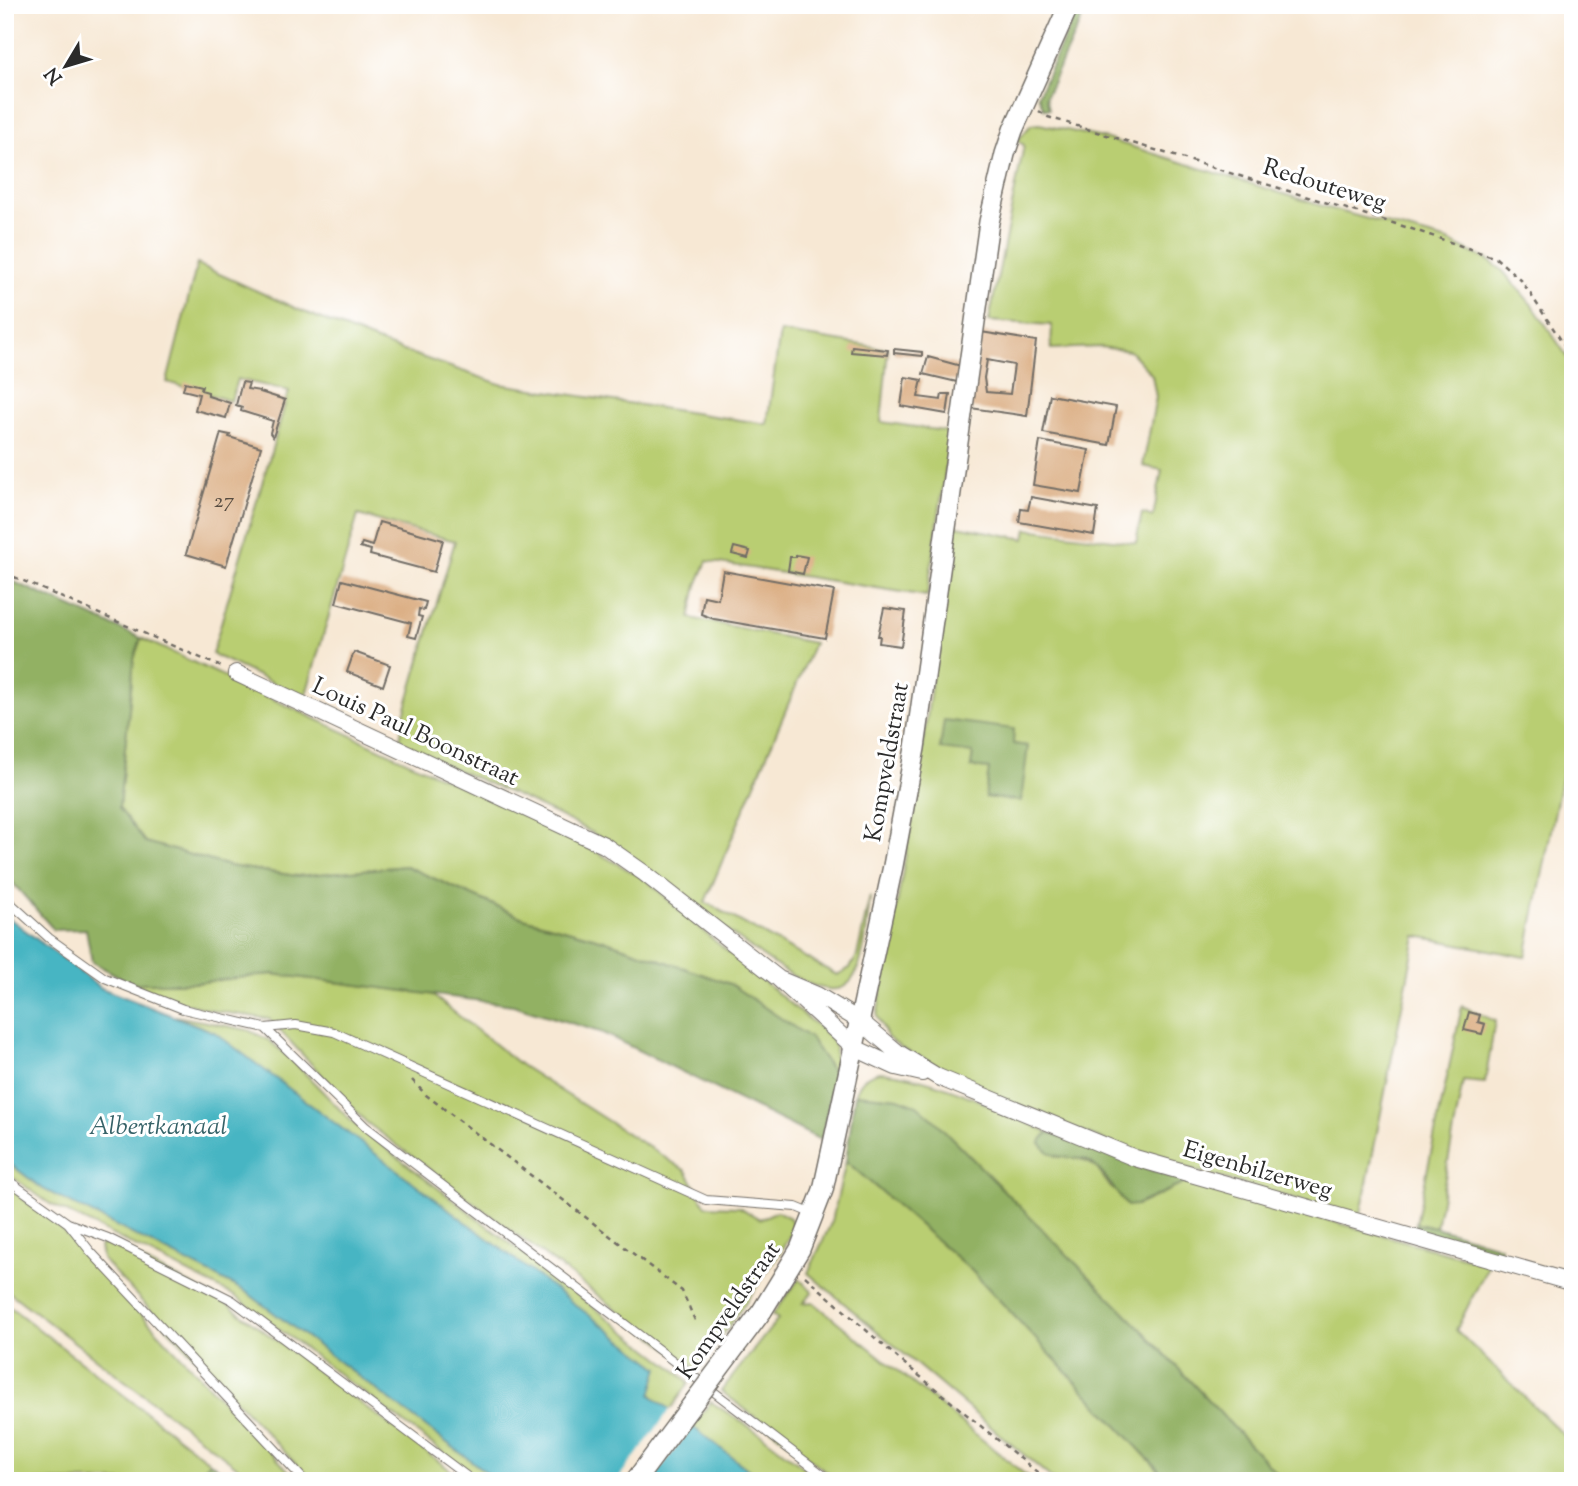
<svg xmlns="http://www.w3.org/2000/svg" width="1578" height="1486" viewBox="0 0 1578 1486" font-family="'Sorts Mill Goudy',serif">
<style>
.green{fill:#b9ce72;stroke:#727c4e;stroke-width:2;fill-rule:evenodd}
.forest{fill:#92b164;stroke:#5e6e48;stroke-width:2}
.water{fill:#47b5c3;stroke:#397077;stroke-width:2}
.pier{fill:#f7e8d4}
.building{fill:#dbaf84;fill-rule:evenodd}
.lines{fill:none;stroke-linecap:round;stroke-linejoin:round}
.service-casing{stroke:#726d66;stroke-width:10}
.minor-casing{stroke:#726d66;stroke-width:18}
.tertiary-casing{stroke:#726d66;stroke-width:22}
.path{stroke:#726d66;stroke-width:2.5;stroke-dasharray:5 5;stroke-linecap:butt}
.service{stroke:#fff;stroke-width:8}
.minor{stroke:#fff;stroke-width:16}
.tertiary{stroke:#fff;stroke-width:19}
.tertiary-bridge-casing{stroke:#726d66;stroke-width:22;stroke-linecap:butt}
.tertiary-bridge{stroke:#fff;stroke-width:19}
.labels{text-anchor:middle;stroke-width:6;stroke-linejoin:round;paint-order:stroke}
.number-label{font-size:21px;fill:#574c41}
.street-label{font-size:24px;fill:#2b2b2b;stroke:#fff}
.water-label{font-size:26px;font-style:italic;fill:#366268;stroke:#fff}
</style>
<rect width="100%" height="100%" fill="#fff"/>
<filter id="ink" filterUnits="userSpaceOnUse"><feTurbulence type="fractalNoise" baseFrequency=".0143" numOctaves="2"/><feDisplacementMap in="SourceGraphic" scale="14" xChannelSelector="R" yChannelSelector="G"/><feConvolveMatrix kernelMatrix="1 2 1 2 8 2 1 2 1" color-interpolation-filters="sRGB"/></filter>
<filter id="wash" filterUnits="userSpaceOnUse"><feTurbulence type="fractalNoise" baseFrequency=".00686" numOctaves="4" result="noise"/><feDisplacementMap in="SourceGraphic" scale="28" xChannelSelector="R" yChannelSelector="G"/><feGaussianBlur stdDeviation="1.57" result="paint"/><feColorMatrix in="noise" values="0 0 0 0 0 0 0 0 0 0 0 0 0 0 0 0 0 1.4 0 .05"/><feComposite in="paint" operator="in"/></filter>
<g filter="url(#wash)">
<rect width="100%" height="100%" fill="#f7e8d4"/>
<!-- green -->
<path class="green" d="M1039,124l68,15 228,71 113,31 40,19 14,10 31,36 40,59v354l-47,238 -110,-21 -56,282 -225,-65 -165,-66 -7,-9 -60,-29 -15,-11 -11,-22 41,-230 34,-261 73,14 2,-10 109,14 6,-30 11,4 9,-47 -19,-4 13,-69 -4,-22 -22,-24 -30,-4 -49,2 1,-24 -63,-4 35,-176 -7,-4 14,-16zM1013,744l15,2 -57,21 2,-14z
M197,264l107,48 85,34 111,38 267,40 13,-92 108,17 -7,73 70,10 -24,164 -220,-35 -10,24 -7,33 124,25 -109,259 132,73 13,-7 7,-12 13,-60c-3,23 -4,84 -29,92 -29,10 -89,-40 -112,-56 -25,-19 -51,-38 -76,-57 -14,-11 -28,-23 -43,-32 -64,-38 -134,-64 -202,-94l-8,-8 3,-23 52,-177 -97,-26 -53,183 -93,-44 77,-263 -52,-12 -6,22 -64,-19z
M141,638l425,197 82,46 42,39 139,116 6,11v28l-25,-37 -206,-98 -81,-22 -117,-52 -109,10 -68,-10 -84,-24 -26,-34 15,-149z
M272,974l159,20 91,72 164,105 20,35 33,1 21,12 17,-8 13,7 4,10 -16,28 -80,114 -332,-248 -97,-103 -54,-8 -43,-11 -41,-17h63z
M1462,1006l33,15 -10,62 -22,-2 -27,146 -20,-3z
M175,1016l73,14 21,10 27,24 57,59 319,244 17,16 -19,27 -456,-378z
M879,1072c57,4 117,37 169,60l-8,11 17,14h19l19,9 16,22 26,17 50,-23 302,82 -33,66 117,114v37h-289l-139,-148 -247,-235 -43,-4c6,-13 9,-18 24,-22z
M5,1160l38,29 202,102 253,190h-17l-246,-185 -185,-92 -45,-32z
M846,1161l126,110 197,210h-114l-247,-208 24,-52z
M5,1185l45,34 18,17 230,245h-42l-251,-192z
M106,1243l115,56 244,182h-153l-210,-222 -2,-13z
M799,1279l14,13 -10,11 10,-1 220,179h-194l-118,-90 57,-72 -6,-4z
M5,1303l205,159 -20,19h-185z
M711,1402l51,33 60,46h-59l-71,-54z"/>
<!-- forest -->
<path class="forest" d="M1080,5h8l-42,91 3,13h-5l-6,-14z
M5,578l136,60 -7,21 -15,149 26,34 84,24 68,10 109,-10 117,52 81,22 126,44 80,54 25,37 -14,65 -218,-107 -90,-28 -241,-31 -78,9h-63l-39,-21 -6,-33 -32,1 -49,-56z
M944,720l70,9 -1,15 15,2 -7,55 -36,-4 4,-28 -18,-2 2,-14 -33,-4z
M855,1094l43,4 19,7 17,15 211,213 139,148h-115l-197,-210 -126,-110z
M1048,1132l76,29 63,21 -51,23 -9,1c-11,-13 -20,-29 -32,-40 -20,-17 -36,2 -55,-23z
M1416,1224l20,3 65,20 -1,9 -86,-22z
M210,1462l25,19h-45z"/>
<!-- water -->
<path class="water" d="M5,915l96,73 113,44 445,336 -8,27 112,86h-265l-253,-190 -202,-102 -38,-29z"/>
<!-- pier -->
<path class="pier" d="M672,1407l22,17 -43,57h-34z"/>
<g id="blocks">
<!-- building -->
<path class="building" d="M981,332l55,9 -9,75 -57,-8zM987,360l27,5 -4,29 -24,-2 -2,-14z
M852,346l36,4 -1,5 -36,-3z
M894,349l28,3v4l-28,-3z
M928,357l33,9 -4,16 -34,-8z
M905,377l17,3 -4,17 23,3 1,-6h8l-3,20 -46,-8z
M185,382l17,4 -1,4 7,2v4l22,7 -4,15 -31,-8 4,-16 -16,-4z
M242,382l7,1 -2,6 13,2v1l25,8 -12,37 -3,-4 3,-12 -32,-10 1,-4 -6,-2z
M1050,395l66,12 -7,38 -66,-12z
M221,433l9,2 -1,2 32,10 -35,119 -40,-12z
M1040,441l49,9 -8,43 -48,-8z
M1031,497l67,12 -4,26 -75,-13 2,-13 7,1z
M379,522l64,18 -9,32 -64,-17 1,-5 -11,-3 2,-4 10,3z
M734,547l16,4 -2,7 -16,-4z
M796,555l11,2 -4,17 -15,-3 2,-14h6z
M723,571l111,20 -9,47 -111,-19 -13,-5 3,-18 14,3z
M342,580l84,22 -2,8 -5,-1 -1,7 4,1 -6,21 -8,-2 3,-13 -75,-20z
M884,608l22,3 -5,35 -22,-3 1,-7h-2z
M354,652l36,13 -7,21 -36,-14z
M1469,1012l11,3 -2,7 7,2 -3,10 -18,-4z"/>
</g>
</g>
<g filter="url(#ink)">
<use href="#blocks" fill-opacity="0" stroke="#726d66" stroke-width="2"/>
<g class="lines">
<!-- service casing -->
<g class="service-casing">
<path id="service" d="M5,898l44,40 56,40 78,31 82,19 31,-3 38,7 372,168 90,7 17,7
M265,1028l101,99 465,354
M5,1178l63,45 22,28 215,230
M68,1223l40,15 124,62 241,181"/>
</g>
<!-- minor casing -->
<g class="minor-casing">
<path id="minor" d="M236,673l368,172 40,28 135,106 76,69 41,19 26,6
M779,979l38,16 43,26 37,31 41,25 197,81 438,125"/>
</g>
<!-- tertiary casing -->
<g class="tertiary-casing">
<path id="tertiary" d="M762,1311l38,-62 23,-59 70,-324 22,-118 74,-526 16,-68 8,-24 56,-125"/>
</g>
<!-- path -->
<path class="path" d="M1039,111l9,6 361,111 87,30 25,22 52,78
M5,573l219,95
M412,1080l14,15 256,196 15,34
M805,1276l95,84 148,121"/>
<!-- service -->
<use href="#service" class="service"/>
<!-- minor -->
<use href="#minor" class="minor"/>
<!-- tertiary -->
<use href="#tertiary" class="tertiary"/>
<!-- tertiary-bridge casing -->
<g class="tertiary-bridge-casing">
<path id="tertiary-bridge" d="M635,1481l127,-170"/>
</g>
<!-- tertiary-bridge -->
<use href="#tertiary-bridge" class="tertiary-bridge"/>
</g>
</g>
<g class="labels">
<!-- number labels -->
<g class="number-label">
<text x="224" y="507">27</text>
</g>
<!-- street labels -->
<g class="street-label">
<text transform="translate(1325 184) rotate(17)" y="8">Redouteweg</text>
<text transform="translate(416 731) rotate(25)" y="8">Louis Paul Boonstraat</text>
<text transform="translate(886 762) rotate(-80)" y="8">Kompveldstraat</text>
<text transform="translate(1258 1169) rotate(16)" y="8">Eigenbilzerweg</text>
<text transform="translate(728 1310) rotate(-55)" y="8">Kompveldstraat</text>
</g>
<!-- water labels -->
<g class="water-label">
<text x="158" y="1134">Albertkanaal</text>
</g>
</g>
<!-- margin -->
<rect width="1578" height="1486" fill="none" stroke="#fff" stroke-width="28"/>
<!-- north arrow -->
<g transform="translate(66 66) rotate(232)" stroke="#ffffff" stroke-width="5" paint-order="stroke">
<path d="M0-5L12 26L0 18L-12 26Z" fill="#2b2b2b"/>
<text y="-10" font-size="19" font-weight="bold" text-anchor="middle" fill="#2b2b2b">N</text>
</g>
</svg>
